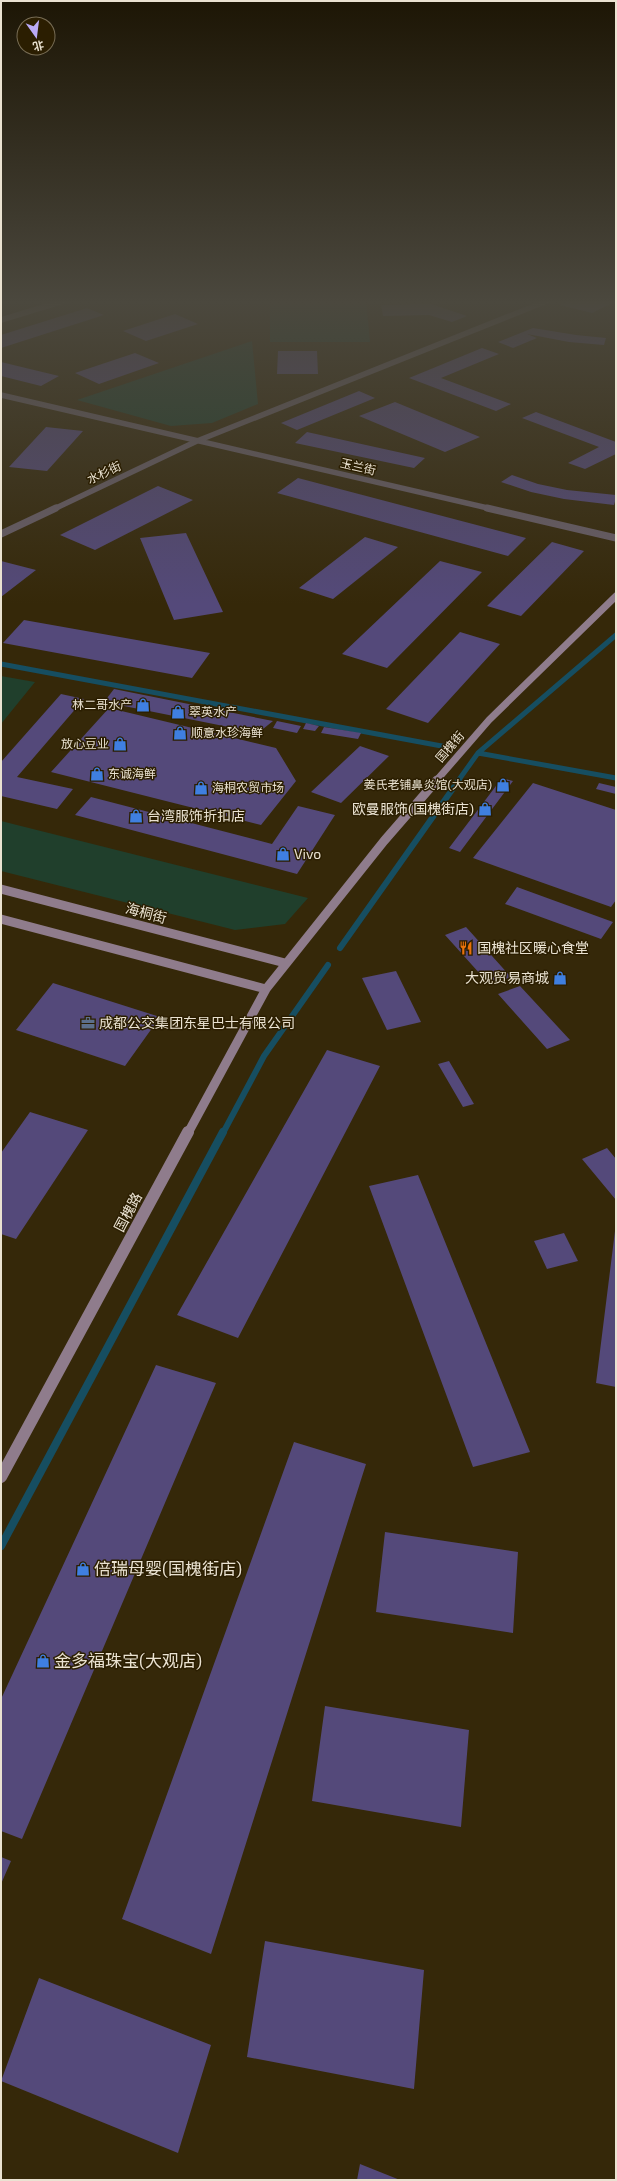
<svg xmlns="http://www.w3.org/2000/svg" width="617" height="2181" viewBox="0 0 617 2181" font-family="'Exo 2','Noto Sans SC',sans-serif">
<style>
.green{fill:#203f2c}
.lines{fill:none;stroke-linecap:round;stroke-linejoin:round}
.stream-far2{stroke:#164e61;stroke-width:5}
.stream-far1{stroke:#164e61;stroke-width:6}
.stream{stroke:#164e61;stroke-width:8}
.building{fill:#54497a}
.street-far1{stroke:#6a5f69;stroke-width:5.5}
.street{stroke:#6a5f69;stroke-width:7}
.secondary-far2{stroke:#8f7c8c;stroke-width:7}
.secondary-far1{stroke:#8f7c8c;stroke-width:9}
.secondary{stroke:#8f7c8c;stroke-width:12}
.labels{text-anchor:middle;stroke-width:3;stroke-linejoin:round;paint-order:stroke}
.far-street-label{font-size:12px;fill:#eae2d1;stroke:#2b1e01}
.far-poi-label{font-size:12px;fill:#eae2d1;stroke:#2b1e01;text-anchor:start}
.poi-label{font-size:14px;fill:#eae2d1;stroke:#2b1e01;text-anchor:start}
.street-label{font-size:14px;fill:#eae2d1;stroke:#2b1e01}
.near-poi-label{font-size:17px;fill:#eae2d1;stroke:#2b1e01;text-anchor:start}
</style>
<rect width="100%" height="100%" fill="#352809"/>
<!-- green -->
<path class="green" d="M270,299h96l4,43h-100z
M252,341l6,63 -46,19 -41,3 -94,-26z
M1,676l34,6 -34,42z
M1,821l307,77 -23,26 -50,6 -234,-59z"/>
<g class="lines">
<!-- stream-far2 -->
<path class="stream-far2" d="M1,664l446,83
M478,753l138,25
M458,781l20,-28 138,-118"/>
<!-- stream-far1 -->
<path class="stream-far1" d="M340,948l119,-168
M223,1133l41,-77 64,-91"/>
<!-- stream -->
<path class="stream" d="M1,1546l222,-414"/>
</g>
<!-- building -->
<path class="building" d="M1,299h15l-15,5z
M134,299h22l-12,4z
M571,299h45v2l-24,12 -32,-8z
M431,304l36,12 -15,6 -23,-7 -46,1 -2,-11z
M87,308l17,7 -103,33v-13z
M175,314l23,10 -52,17 -23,-10z
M533,328l43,7 30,3 -2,7 -35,-3 -42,-8 10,4 -24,10 -15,-6z
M482,348l17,6 -58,24 70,26 -15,7 -87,-33z
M278,351h39l1,23h-41z
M135,353l24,10 -60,21 -24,-11z
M1,362l58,14 -18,10 -40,-10z
M359,391l16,7 -78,32 -16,-7z
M395,402l85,35 -35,15 -86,-36z
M536,412l80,30v12l-31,15 -17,-6 31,-16 -77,-29z
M46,427l37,4 -36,40 -38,-4z
M307,432l118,26 -11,10 -119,-25z
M512,475l26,9 29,6 49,5v3l-2,7 -50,-6 -33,-7 -30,-10z
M298,478l228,60 -18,18 -231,-63z
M158,486l35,14 -98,50 -35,-15z
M186,533l37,79 -49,8 -34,-82z
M365,537l33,10 -65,52 -34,-11z
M552,542l32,9 -63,65 -34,-10z
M1,561l35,9 -35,27z
M440,561l42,11 -95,96 -45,-14z
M24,620l186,33 -18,25 -189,-35z
M460,632l40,12 -72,79 -42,-14z
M114,689l159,32 -15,12 -154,-31z
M61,694l23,5 -67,78 56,12 -16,20 -56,-13v-34z
M109,708l167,40 20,33 -35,44 -210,-53z
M277,721l24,5 -4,7 -24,-5z
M306,723l13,3 -4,5 -12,-2z
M324,727l37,6 -3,6 -37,-6z
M360,746l29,10 -48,47 -30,-11z
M502,778l11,3 -53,71 -11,-4z
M533,783l83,27v90l-5,7 -138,-49z
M599,783l17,4v7l-20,-5z
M91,797l181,47 26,-38 37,9 -38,59 -222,-59z
M517,887l96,35 -12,17 -96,-35z
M466,927l45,50 -21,8 -45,-50z
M396,971l25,51 -34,8 -25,-52z
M53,983l107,34 -35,49 -109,-36z
M520,986l50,54 -23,9 -49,-55z
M327,1050l53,16 -142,272 -61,-23z
M449,1061l25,43 -11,3 -25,-43z
M30,1112l58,18 -72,109 -15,-5v-81z
M607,1148l9,11v41l-34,-41z
M418,1175l112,277 -57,15 -104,-281z
M615,1231h1v156l-20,-4z
M564,1233l14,28 -31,8 -13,-28z
M156,1365l60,18 -194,456 -21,-8v-132z
M294,1442l72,22 -155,490 -89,-35z
M385,1532l133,20 -5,81 -137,-21z
M325,1706l144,24 -8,97 -149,-26z
M1,1857l10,4 -10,23z
M265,1941l159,29 -10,119 -167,-32z
M39,1978l172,67 -33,108 -177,-72z
M360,2164l40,16h-43z"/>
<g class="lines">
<!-- street-far1 -->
<path class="street-far1" d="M1,320l69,-21
M1,395l491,114
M54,509l143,-68 355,-142"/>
<!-- street -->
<path class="street" d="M487,508l129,30
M1,534l55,-26"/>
<!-- secondary-far2 -->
<path class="secondary-far2" d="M436,781l53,-61 127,-124"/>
<!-- secondary-far1 -->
<path class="secondary-far1" d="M1,889l284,74
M1,919l265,70
M188,1133l78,-144 118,-148 53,-61"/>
<!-- secondary -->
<path class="secondary" d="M1,1477l187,-345"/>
</g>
<!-- sky -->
<linearGradient id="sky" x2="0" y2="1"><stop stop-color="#1d1605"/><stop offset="0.5" stop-color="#4b483e"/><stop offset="1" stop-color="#4b483e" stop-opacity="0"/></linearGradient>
<rect width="617" height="604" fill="url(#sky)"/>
<!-- icons -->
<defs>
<g id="shop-bare" transform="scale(1.08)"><path d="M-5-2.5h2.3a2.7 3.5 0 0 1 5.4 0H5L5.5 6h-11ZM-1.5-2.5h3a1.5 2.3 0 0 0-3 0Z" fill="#3f7fe0" stroke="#2b1e01" stroke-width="2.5" paint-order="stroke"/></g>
<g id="restaurant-bare" transform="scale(1.08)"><path d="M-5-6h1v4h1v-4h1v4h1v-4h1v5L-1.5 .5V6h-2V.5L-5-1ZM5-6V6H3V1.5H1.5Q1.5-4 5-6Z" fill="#e8710a" stroke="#2b1e01" stroke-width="2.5" paint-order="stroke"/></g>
<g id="office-bare" transform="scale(1.08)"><path d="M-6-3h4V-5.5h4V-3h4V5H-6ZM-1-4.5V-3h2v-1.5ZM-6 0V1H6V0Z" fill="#5c6f8a" stroke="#2b1e01" stroke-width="2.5" paint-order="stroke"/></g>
</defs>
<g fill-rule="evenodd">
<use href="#shop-bare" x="143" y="705"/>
<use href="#shop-bare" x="178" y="712"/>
<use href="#shop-bare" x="180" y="733"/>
<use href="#shop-bare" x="120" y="744"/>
<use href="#shop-bare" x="97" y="774"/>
<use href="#shop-bare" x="503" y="785"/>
<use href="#shop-bare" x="201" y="788"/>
<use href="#shop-bare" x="485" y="809"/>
<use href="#shop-bare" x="136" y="816"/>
<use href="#shop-bare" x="283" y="854"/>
<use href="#restaurant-bare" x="466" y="948"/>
<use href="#shop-bare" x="560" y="978"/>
<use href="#office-bare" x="88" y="1023"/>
<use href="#shop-bare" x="83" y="1569"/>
<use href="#shop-bare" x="43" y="1661"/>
</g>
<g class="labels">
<!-- far-street labels -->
<g class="far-street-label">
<text transform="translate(358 467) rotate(13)" y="4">玉兰街</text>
<text transform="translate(104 473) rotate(-25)" y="4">水杉街</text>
<text transform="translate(450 747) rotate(-49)" y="4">国槐街</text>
</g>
<!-- far-poi labels -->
<g class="far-poi-label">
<text x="132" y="709" text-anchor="end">林二哥水产</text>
<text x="189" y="716">翠英水产</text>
<text x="191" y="737">顺意水珍海鲜</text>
<text x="109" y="748" text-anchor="end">放心豆业</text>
<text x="108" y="778">东诚海鲜</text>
<text x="492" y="789" text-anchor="end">姜氏老铺鼻炎馆(大观店)</text>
<text x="212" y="792">海桐农贸市场</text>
</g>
<!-- poi labels -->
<g class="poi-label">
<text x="474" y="814" text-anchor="end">欧曼服饰(国槐街店)</text>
<text x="147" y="821">台湾服饰折扣店</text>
<text x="294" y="859">Vivo</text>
<text x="477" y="953">国槐社区暖心食堂</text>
<text x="549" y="983" text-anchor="end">大观贸易商城</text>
<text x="99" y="1028">成都公交集团东星巴士有限公司</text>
</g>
<!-- street labels -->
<g class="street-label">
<text transform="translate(146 913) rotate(15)" y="5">海桐街</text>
<text transform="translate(128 1212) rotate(-62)" y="5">国槐路</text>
</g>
<!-- near-poi labels -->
<g class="near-poi-label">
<text x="94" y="1575">倍瑞母婴(国槐街店)</text>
<text x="54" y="1667">金多福珠宝(大观店)</text>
</g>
</g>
<!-- border -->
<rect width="617" height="2181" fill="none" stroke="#eae2d1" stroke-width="4"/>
<!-- north arrow -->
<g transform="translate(36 36) rotate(166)"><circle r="19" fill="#2b1e01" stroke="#776c54"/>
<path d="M0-3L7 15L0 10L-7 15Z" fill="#baaaf6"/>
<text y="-6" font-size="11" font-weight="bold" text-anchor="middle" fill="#eae2d1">北</text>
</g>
</svg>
